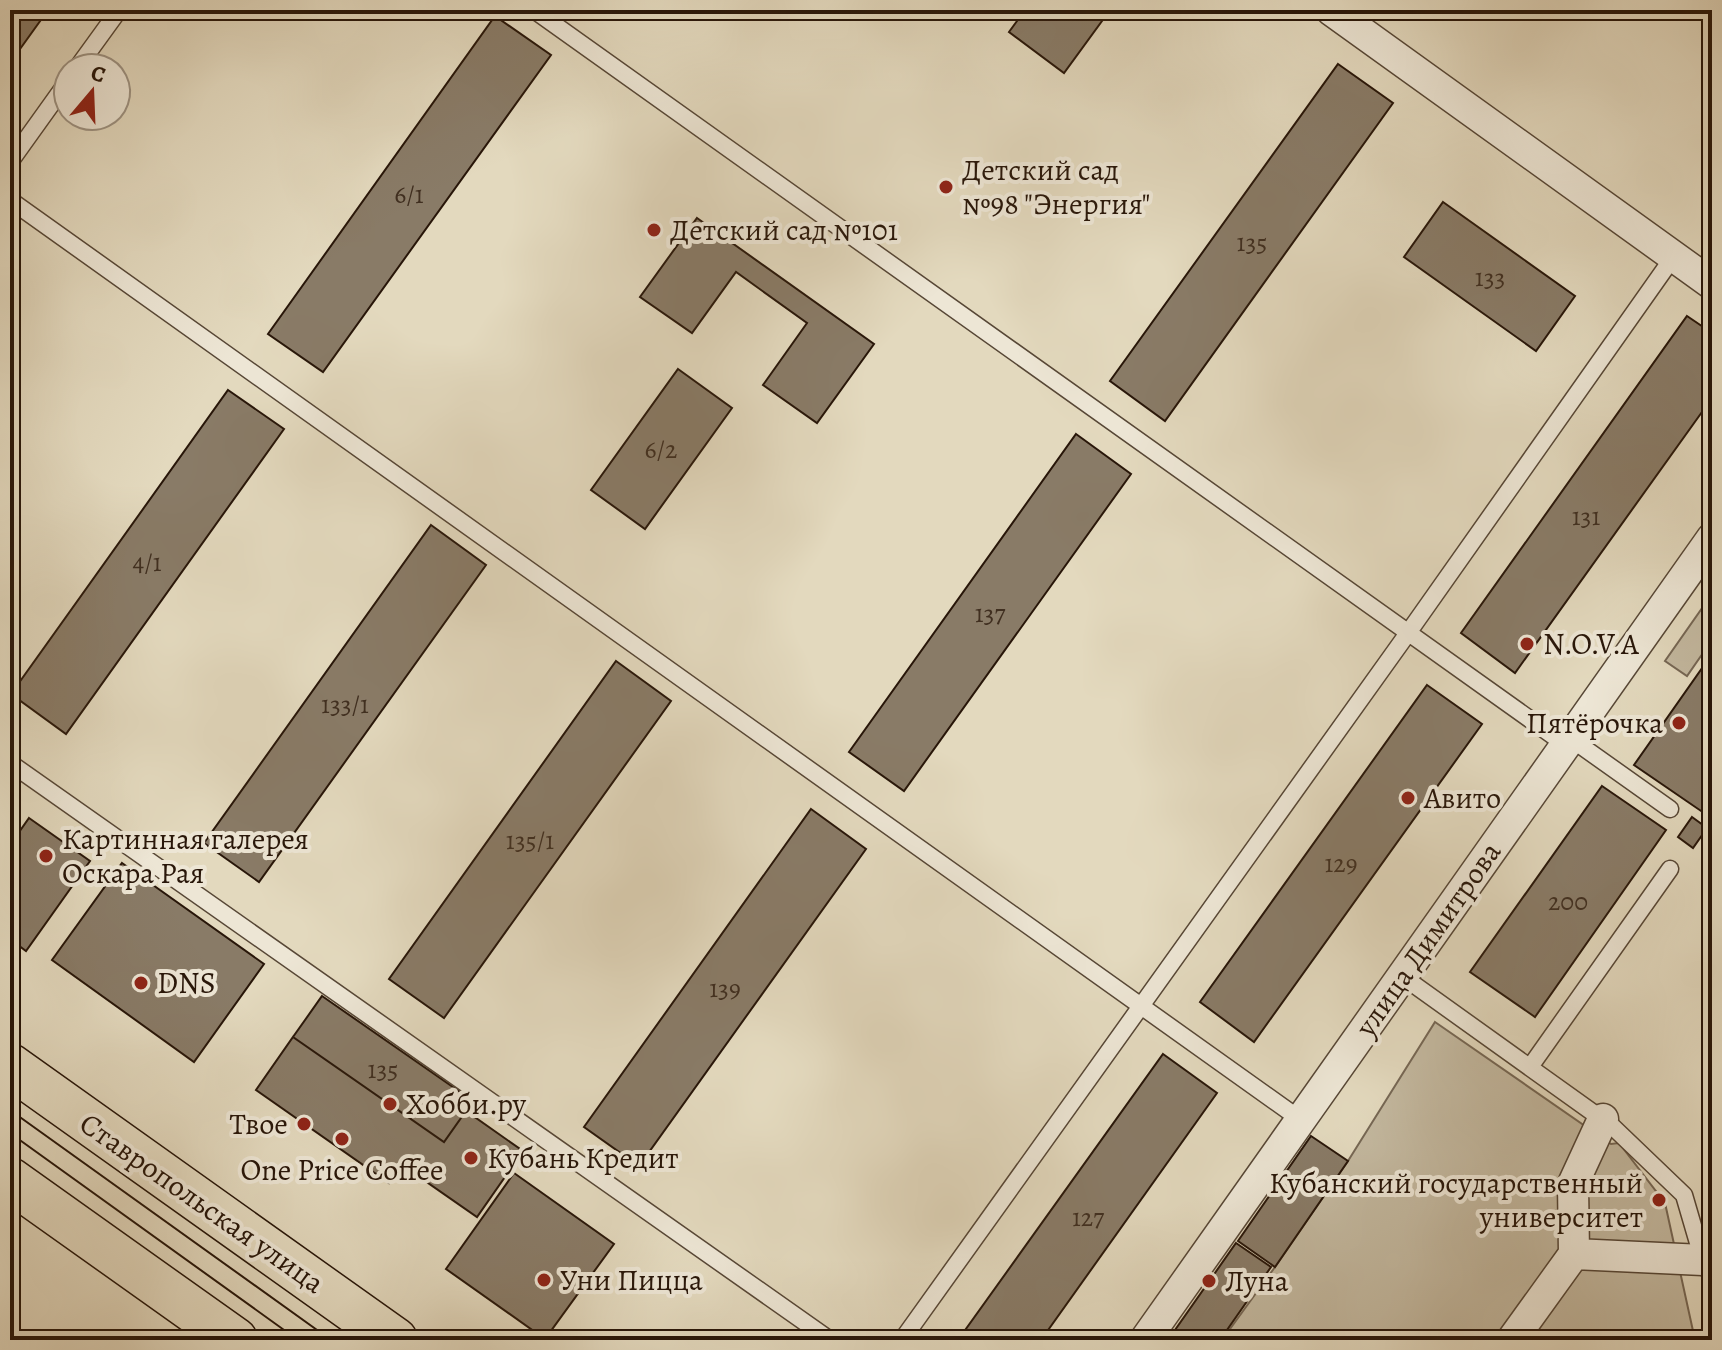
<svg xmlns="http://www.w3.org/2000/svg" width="1722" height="1350" viewBox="0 0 1722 1350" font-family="Alegreya,serif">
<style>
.green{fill:#c3b89f;stroke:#766754;stroke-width:2}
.building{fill:#897b67;stroke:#281609;stroke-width:2}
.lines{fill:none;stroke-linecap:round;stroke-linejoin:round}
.lane-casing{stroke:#574736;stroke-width:19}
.street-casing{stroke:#574736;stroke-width:33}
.primary-casing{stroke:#281609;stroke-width:47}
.lane{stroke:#ede6d5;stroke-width:16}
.street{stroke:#ede6d5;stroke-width:30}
.primary{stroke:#e3d9be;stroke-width:44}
.tram{stroke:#281609;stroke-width:2}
.poi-dot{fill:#8f2418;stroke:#ede6d5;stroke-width:3}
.labels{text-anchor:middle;stroke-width:8;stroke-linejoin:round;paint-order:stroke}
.number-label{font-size:26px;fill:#402f20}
.poi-label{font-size:30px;fill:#281609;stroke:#ede6d5;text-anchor:start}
.street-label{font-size:30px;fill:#281609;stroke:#ede6d5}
</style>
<rect width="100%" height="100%" fill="#e3d9be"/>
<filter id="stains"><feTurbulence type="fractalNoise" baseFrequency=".0025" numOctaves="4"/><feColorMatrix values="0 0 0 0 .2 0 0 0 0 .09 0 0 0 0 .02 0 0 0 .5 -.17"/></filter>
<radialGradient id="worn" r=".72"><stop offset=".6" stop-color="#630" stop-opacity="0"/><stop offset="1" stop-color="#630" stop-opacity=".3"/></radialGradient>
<!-- green -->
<path class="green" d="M1712,594v46l-25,36 -22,-15z
M1435,1022l176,122 8,-1 46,60 30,137h-473l53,-73 73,-106z"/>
<!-- building -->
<path class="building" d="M10,10h38l-38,53z
M1025,10h85l-46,63 -55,-41z
M495,16l56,39 -228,317 -55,-38z
M1338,64l55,39 -228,318 -55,-40z
M1443,202l132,94 -39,55 -132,-94z
M697,218l177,126 -57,79 -54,-38 44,-62 -71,-51 -44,61 -52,-36z
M1687,316l25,17v65l-197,275 -54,-40z
M678,369l54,39 -87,121 -54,-39z
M228,390l56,39 -218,305 -55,-40z
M1076,434l55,40 -227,317 -55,-39z
M431,525l55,40 -227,317 -55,-39z
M1712,654v148l-8,11 -70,-48z
M616,661l55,40 -227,317 -55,-39z
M1427,685l55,39 -228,318 -54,-40z
M1602,786l64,44 -131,187 -65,-45z
M811,809l55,40 -227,317 -55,-39z
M1692,817l15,11 -14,20 -15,-11z
M29,818l61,43 -64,90 -16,-12v-94z
M122,863l142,101 -70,98 -142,-102z
M322,996l151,105 -29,41 -151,-105z
M293,1037l151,105 22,-31 57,40 -46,66 -75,-52 -13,18 -133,-93z
M1163,1054l54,39 -176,247h-83z
M1311,1136l37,25 -73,106 -37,-26z
M514,1173l100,71 -69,95 -99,-70z
M1236,1243l35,24 -51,73h-52z"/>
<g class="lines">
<!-- lane casing -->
<g class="lane-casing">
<path id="lane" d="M534,10l1032,735
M77,68l42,-58
M10,162l58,-81
M10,200l1291,920
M1570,738l100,71
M10,763l820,577
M1402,976l211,151 71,68 19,65
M1530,1067l140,-198
M902,1340l506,-707 266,-377"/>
</g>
<!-- street casing -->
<g class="street-casing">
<path id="street" d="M1331,10l381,274
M1574,1254l-1,-70 30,-65
M1145,1340l567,-802
M1512,1340l62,-86 129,6 9,3"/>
</g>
<!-- primary casing -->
<g class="primary-casing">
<path id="primary" d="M10,1066l385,274
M10,1180l225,160"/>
</g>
<!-- lane -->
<use href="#lane" class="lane"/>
<!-- street -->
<use href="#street" class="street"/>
<!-- primary -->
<use href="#primary" class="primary"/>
<!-- tram -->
<path class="tram" d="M10,1110l321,230
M10,1133l288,207"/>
</g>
<!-- markers -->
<g class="poi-dot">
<circle cx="946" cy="187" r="8"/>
<circle cx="654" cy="230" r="8"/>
<circle cx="1527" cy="644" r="8"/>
<circle cx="1679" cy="723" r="8"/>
<circle cx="1408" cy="798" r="8"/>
<circle cx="46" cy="856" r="8"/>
<circle cx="141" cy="983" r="8"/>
<circle cx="390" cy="1104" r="8"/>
<circle cx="304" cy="1124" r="8"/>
<circle cx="342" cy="1139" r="8"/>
<circle cx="471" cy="1158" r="8"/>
<circle cx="1659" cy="1200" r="8"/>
<circle cx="544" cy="1280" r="8"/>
<circle cx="1209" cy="1281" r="8"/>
</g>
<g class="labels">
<!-- number labels -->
<g class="number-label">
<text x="409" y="203">6/1</text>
<text x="1252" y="251">135</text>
<text x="1490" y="286">133</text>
<text x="661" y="458">6/2</text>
<text x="1586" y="525">131</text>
<text x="147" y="571">4/1</text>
<text x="990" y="622">137</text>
<text x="345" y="713">133/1</text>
<text x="530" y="849">135/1</text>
<text x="1341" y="872">129</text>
<text x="1568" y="910">200</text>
<text x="725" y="997">139</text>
<text x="383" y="1078">135</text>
<text x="1088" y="1226">127</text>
</g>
<!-- poi labels -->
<g class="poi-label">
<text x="962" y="180">Детский сад<tspan x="962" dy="34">№98 "Энергия"</tspan></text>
<text x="670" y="240">Детский сад №101</text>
<text x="1543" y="654">N.O.V.A</text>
<text x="1663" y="733" text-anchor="end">Пятёрочка</text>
<text x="1424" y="808">Авито</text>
<text x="62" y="849">Картинная галерея<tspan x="62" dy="34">Оскара Рая</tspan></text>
<text x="157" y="993">DNS</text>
<text x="406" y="1114">Хобби.ру</text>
<text x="288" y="1134" text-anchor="end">Твое</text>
<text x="487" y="1168">Кубань Кредит</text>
<text x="342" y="1180" text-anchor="middle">One Price Coffee</text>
<text x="1643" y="1193" text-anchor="end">Кубанский государственный<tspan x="1643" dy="34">университет</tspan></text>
<text x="560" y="1290">Уни Пицца</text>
<text x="1225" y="1291">Луна</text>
</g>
<!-- street labels -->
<g class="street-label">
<text transform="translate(1428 939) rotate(-55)" y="10">улица Димитрова</text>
<text transform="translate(202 1203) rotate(35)" y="10">Ставропольская улица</text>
</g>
</g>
<!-- margin -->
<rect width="1722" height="1350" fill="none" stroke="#e3d9be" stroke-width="40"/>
<rect x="12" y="12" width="1698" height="1326" fill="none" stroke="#281609" stroke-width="4"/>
<rect x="20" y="20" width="1682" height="1310" fill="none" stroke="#281609" stroke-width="2"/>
<!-- north arrow -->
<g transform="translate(92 92) rotate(19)"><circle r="38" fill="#ede6d5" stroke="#9e9383" stroke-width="2"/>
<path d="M0-6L14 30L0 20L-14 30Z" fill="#8f2418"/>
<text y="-12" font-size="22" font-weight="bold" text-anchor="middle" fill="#281609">С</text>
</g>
<rect width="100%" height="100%" filter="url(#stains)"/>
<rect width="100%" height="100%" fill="url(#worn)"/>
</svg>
